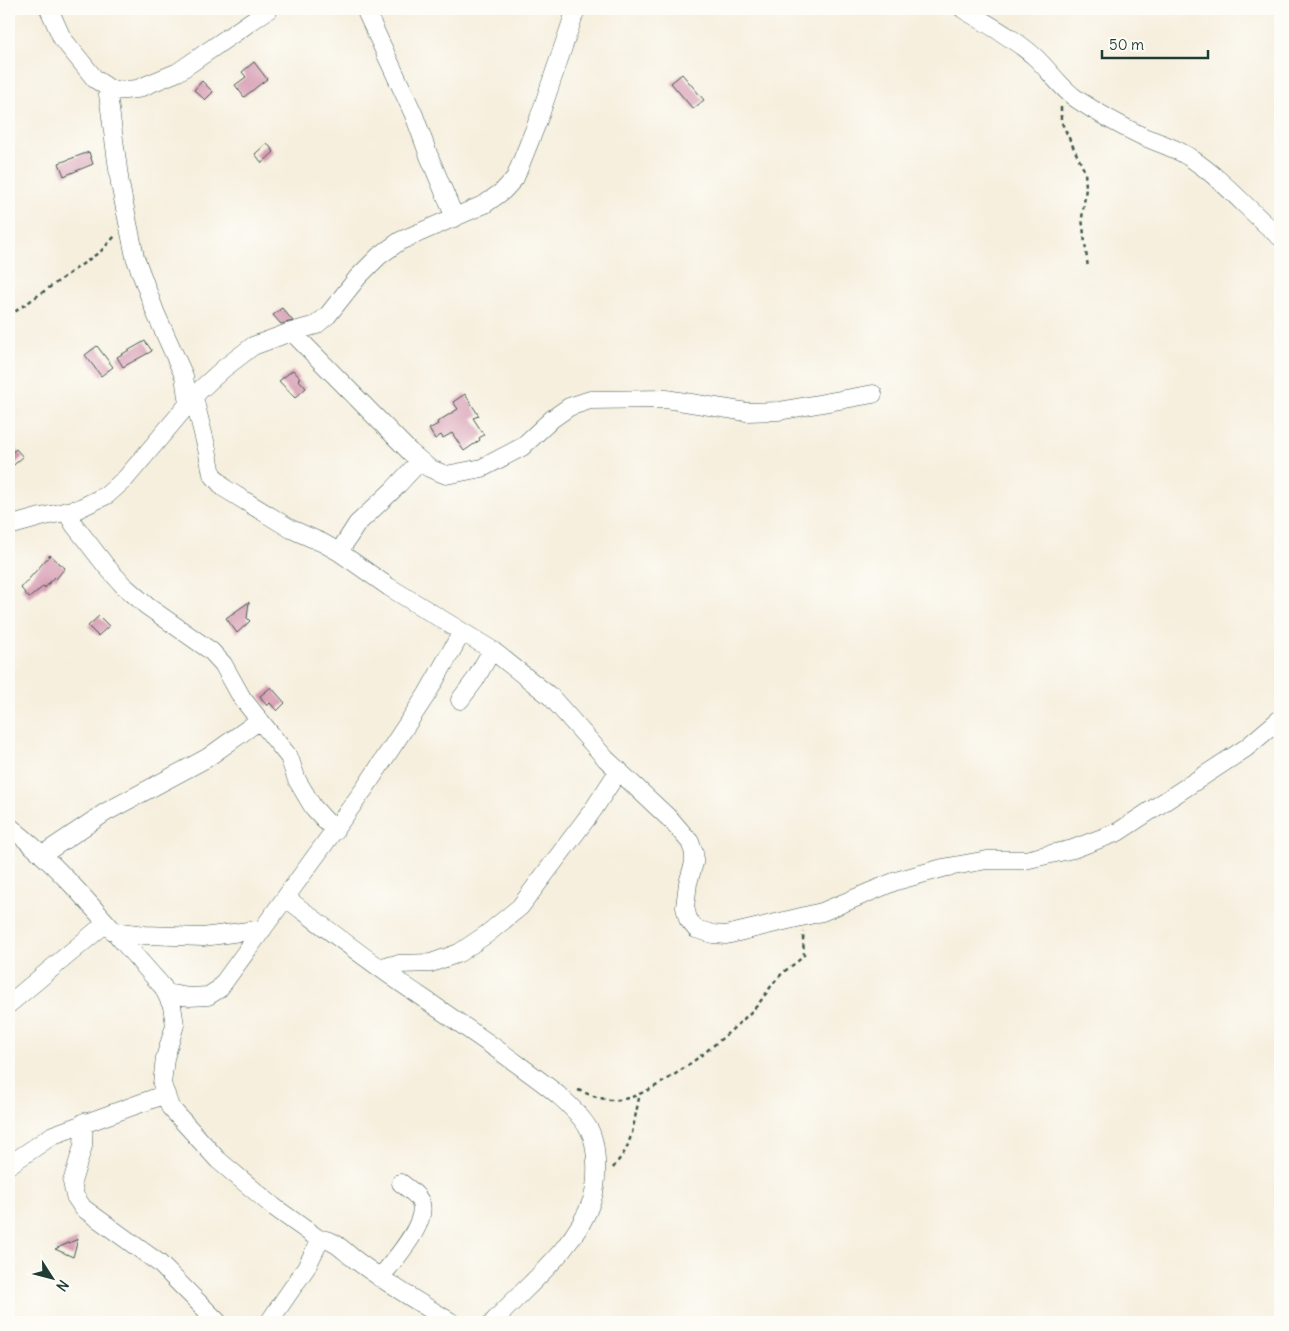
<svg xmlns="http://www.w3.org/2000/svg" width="1289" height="1331" viewBox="0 0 1289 1331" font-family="Delius,sans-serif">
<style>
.building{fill:#d393ac}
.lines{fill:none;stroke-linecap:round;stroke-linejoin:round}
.minor-casing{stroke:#3f584e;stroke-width:19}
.path{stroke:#3f584e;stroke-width:2.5;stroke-dasharray:4 4;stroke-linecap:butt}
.minor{stroke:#fff;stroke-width:18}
</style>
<rect width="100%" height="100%" fill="#fdfcf7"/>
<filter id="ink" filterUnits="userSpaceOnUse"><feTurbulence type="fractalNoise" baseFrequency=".02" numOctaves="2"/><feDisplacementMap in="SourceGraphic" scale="10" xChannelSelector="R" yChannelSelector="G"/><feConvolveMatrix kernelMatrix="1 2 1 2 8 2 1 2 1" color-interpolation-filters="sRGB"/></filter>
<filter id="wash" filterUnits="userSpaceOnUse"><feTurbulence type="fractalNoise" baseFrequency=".0096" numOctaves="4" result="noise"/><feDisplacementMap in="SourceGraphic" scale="20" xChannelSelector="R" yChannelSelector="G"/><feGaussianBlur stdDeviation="1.12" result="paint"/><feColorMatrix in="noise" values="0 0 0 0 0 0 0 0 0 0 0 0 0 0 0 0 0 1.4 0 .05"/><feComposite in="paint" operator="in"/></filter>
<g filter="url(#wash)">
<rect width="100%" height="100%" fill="#f6efde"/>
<g id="blocks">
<!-- building -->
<path class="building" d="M254,62l13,17 -23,18 -9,-12 11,-8 -4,-5z
M682,74l22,26 -11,9 -22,-26z
M202,81l11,11 -8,8 -11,-10z
M267,143l7,9 -12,11 -7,-9z
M89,152l4,12 -29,12 -5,-13z
M282,308l11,13 -12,3 -8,-9z
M145,341l7,10 -29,16 -6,-10z
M97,346l16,21 -12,9 -16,-21z
M293,370l7,8 -2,1 8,9 -11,10 -16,-17z
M465,394l14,22 -6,2 11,17 -5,3 1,2 -16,11 -12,-18 -9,5 -2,-3 -6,4 -6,-10 9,-5 -1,-2 21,-13 -5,-7z
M16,449l7,8 -14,12v-14z
M50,555l15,13 -9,11 -2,-2 -9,11 -1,-2 -15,12 -8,-10z
M249,602l-2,16 3,3 -13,12 -11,-15z
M99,616l10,10 -11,10 -10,-10z
M271,687l14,16 -8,8 -7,-8 -3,3 -7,-10z
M78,1239l-5,18 -18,-8z"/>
</g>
</g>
<g filter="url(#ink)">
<use href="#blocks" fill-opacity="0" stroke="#3f584e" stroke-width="1"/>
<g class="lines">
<!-- minor casing -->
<g class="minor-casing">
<path id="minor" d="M49,9l13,29 33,41 18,12 24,-2 41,-17 91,-63
M365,9l49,106 15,41 26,62
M963,9c24,15 51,29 72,48 15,14 26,32 43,43 21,14 43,26 66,37 15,6 32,11 45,20 35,23 60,54 91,80
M107,87l13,97 15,73 21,57 28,62 4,28
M292,332l118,120 19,16 17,7 36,-7 40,-21 30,-28 17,-12 21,-7 76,-1 81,13 32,-1 94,-17
M194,398l13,51 5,25 12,14 67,41 32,14 16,9 50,35 103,63 59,47 55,62 66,62 18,21 4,11v10l-6,20 -3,24 3,12 8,10 17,5 13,1 96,-23 74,-31 47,-13 44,-8h38l48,-11 45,-17 128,-84 34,-29
M66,511l9,15 31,40 17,19 24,21 64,45 12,13 19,34 47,59 8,23 16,27 22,24
M9,526l32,-9 37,-8 29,-14 19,-17 74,-88 23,-21 30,-23 35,-13 28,-8 12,-10 30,-38 21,-21 21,-15 85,-37 18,-13 12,-13 24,-60 37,-109
M339,552l18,-28 36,-34 27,-29
M460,700l15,-20 17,-30
M9,826c58,46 104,106 154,161l9,19 3,19 -10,33 -3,26 8,23 48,53 56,47 46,33
M42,855l64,-43 101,-54 53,-38
M286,898c45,34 90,69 137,100 32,22 63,43 93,65 26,19 56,39 73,66 9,16 9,54 3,71 -16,48 -65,85 -99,122
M113,931l32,4 58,2 60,-8
M380,967l20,-3 31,-1 28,-10 28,-19 33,-27 73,-97 26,-40
M166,993l23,4 19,-1 11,-7 146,-201 62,-94 35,-62
M9,1004l97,-81
M84,1122l-1,24 -11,36 3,14 8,12 76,55 59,59
M9,1165l44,-30 113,-41
M380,1278c13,-17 54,-60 38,-80 -4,-6 -12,-11 -17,-15
M269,1322l37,-54 14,-28c13,-2 24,11 33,18 31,24 65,44 98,64"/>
</g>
<!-- path -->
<path class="path" d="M1061,107v14l24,51 1,16 -4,30 6,50
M9,316l92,-65 14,-15
M578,1090c10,4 22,9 33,10 38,4 116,-64 142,-90 10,-10 16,-23 26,-33 7,-9 18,-13 25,-22l-1,-16 1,-7
M613,1168l13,-18 6,-17 8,-40"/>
<!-- minor -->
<use href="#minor" class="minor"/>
</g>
</g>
<!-- margin -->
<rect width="1289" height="1331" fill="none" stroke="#fdfcf7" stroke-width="30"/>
<!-- north arrow -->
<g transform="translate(52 1278) rotate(126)" stroke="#fdfcf7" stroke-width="4" paint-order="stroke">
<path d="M0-4L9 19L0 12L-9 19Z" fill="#1f3d34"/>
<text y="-8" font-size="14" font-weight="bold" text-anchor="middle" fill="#1f3d34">N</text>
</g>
<!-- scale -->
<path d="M1102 50v8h106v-8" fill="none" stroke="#1f3d34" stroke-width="2.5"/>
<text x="1109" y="50" font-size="15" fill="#1f3d34" stroke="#fdfcf7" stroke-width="4" paint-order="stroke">50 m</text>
</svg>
